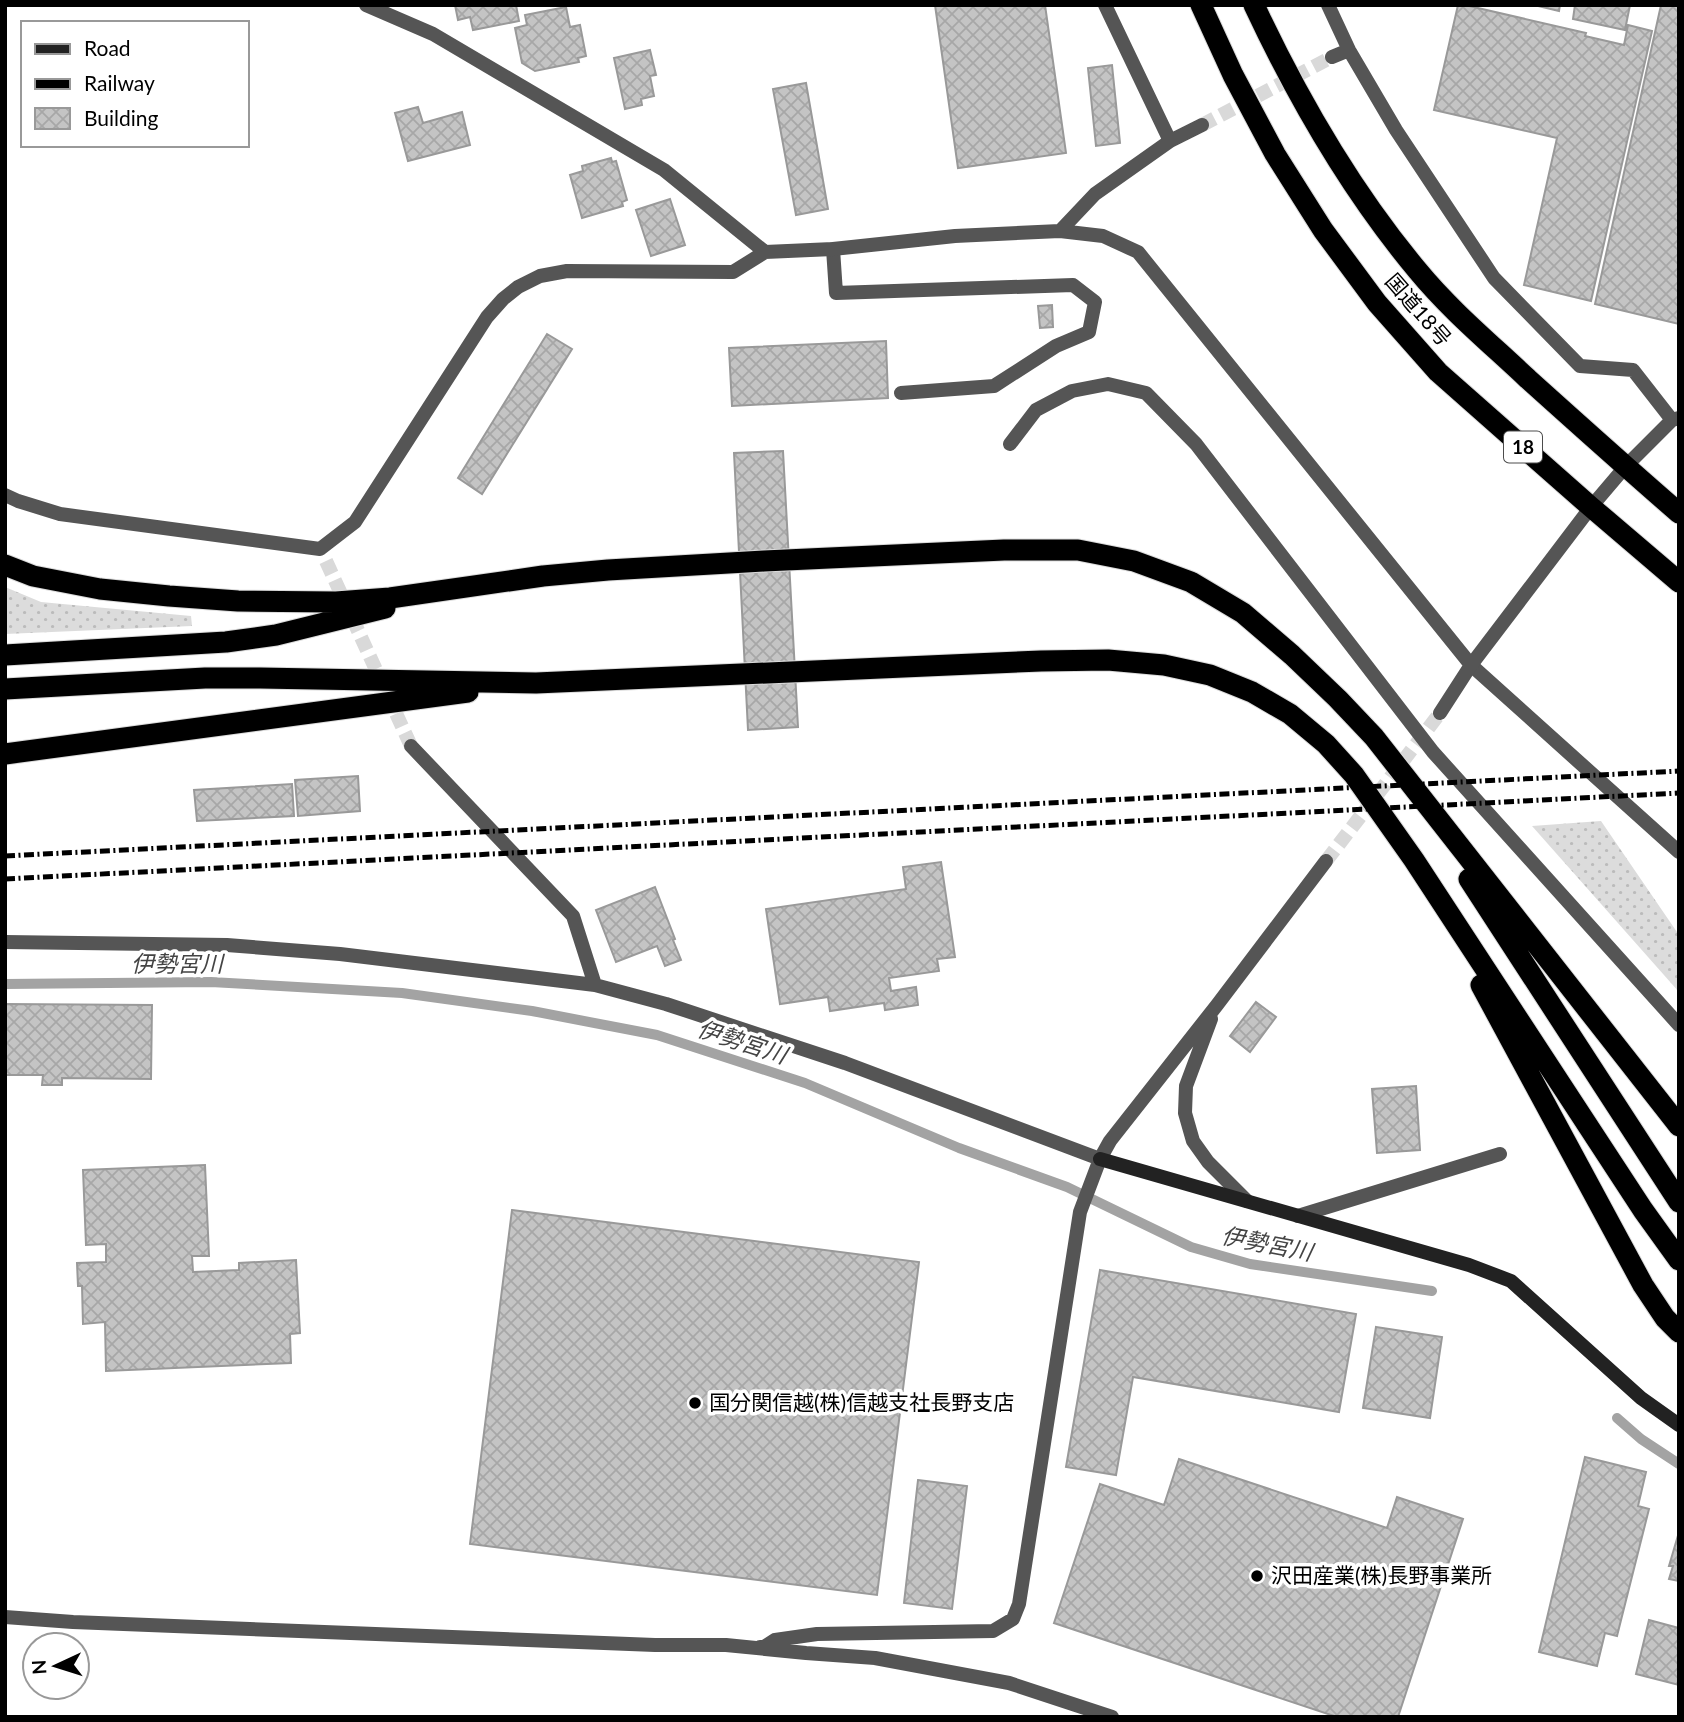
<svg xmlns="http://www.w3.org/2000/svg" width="1684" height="1722" viewBox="0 0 1684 1722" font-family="Lato,'Noto Sans JP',sans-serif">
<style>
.grass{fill:url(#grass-dots)}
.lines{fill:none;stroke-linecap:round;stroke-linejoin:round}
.stream{stroke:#a3a3a3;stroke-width:10}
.building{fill:url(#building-cross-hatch);stroke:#999;stroke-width:2}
.street-tunnel{stroke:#d9d9d9;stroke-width:14;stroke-dasharray:14 7;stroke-linecap:butt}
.highway-casing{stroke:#dbdbdb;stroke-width:23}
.lane{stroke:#555;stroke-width:14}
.street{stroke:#555;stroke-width:14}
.secondary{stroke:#222;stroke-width:14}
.highway{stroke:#000;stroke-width:21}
.rail{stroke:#000;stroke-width:5;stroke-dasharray:10 3.5 2 3.5;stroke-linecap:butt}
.poi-dot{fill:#000;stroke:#fff;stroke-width:2.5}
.labels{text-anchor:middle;stroke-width:7;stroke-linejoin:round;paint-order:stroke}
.shield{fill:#fff;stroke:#4c4c4c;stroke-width:2}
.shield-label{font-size:19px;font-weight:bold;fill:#000}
.street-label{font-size:21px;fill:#000;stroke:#fff}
.poi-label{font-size:21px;fill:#000;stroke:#fff;text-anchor:start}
.water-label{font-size:23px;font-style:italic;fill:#444;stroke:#fff}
</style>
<defs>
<pattern id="grass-dots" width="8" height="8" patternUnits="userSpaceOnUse" patternTransform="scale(1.75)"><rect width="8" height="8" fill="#dcdcdc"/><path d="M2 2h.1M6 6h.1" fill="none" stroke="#bbb" stroke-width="1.8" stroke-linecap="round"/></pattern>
<pattern id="building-cross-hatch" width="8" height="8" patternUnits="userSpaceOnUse" patternTransform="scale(1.75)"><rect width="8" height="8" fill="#c4c4c4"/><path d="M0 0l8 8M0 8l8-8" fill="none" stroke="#a7a7a7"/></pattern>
</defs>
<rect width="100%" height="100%" fill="#fff"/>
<!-- grass -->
<path class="grass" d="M5,587l36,15 150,14 1,10 -187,8z
M1601,821l78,114v57l-147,-166z"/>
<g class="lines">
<!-- stream -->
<path class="stream" d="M5,984l206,-2 191,11 130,18 125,24 148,48 154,65 108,39 124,60 59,17 182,27
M1617,1418l24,21 38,25"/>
</g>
<!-- building -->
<path class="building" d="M455,5h61l3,16 -46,9 -3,-13 -12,3z
M935,5h110l21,148 -108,15z
M1458,5h7l121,28 -1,3 39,9 4,-20 24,6 -61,270 -67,-16 33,-147 -123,-28z
M1534,5h26l-1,6z
M1575,5h55l-5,25 -52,-11z
M1661,5h18v319l-84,-20z
M566,7l4,20 10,-2 6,31 -8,2 1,4 -44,9 -13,-8 -7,-35 12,-3 -2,-10z
M650,50l6,25 -6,1 4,20 -13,3 1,6 -17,4 -11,-51z
M1112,65l8,78 -24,3 -8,-78z
M806,83l22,126 -32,6 -23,-126z
M418,107l5,16 39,-11 8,33 -62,16 -13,-48z
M611,158l1,4 4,-1 11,39 -5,2 1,4 -41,12 -12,-43 13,-4 -1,-5z
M670,199l15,46 -34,11 -15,-46z
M1052,305l1,22 -13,1 -2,-22z
M547,334l25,15 -90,145 -24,-16z
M886,341l2,57 -156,8 -3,-58z
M783,451l15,276 -50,3 -14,-277z
M358,776l2,35 -62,5 -3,-36z
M292,784l2,32 -97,5 -3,-31z
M941,862l14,95 -18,2 2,12 -50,7 2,13 25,-4 2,18 -33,5 -1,-7 -54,8 -2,-14 -48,7 -14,-95 140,-20 -3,-22z
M655,887l20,52 -2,1 8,20 -16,6 -8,-20 -41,16 -20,-52z
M1256,1002l20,15 -26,35 -20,-16z
M5,1004l147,1 -1,74 -89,-1v7h-20l1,-10h-38z
M1416,1086l4,64 -43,3 -5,-64z
M205,1165l4,91h-17l1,16 46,-2v-7l57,-3 4,73 -10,1 1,29 -185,8 -1,-49 -22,2 -1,-38h-4l-1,-23 29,-1v-18l-20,1 -3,-75z
M512,1210l407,52 -42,333 -407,-51z
M1100,1270l256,44 -17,98 -206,-35 -17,98 -50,-8z
M1376,1327l66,10 -12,81 -67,-10z
M1585,1457l61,15 -8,34 11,3 -32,127 -12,-3 -8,33 -58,-14z
M1179,1459l208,69 10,-31 66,22 -65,198h-61l-283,-94 46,-139 64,21z
M918,1480l49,6 -15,123 -48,-6z
M1679,1532v49l-10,-2 4,-13h-4z
M1649,1620l30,8v57l-43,-11z"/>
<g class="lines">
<!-- street-tunnel -->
<path class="street-tunnel" d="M1202,125l130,-68
M326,561l85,185
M1326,861l114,-148"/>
<!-- highway casing -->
<g class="highway-casing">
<path id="highway" d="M1201,5l32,70 42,79 48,76 54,73 61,69 153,135 88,75
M1254,5c44,94 97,186 164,266 33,40 73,73 110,108 50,45 100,90 151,134
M5,565l28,11 67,13 69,7 69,5 98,1 54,-4 153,-22 65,-6 156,-9 240,-11h74l56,11 57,21 52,31 49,42 46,44 36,38 305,389
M5,655l221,-13 50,-7 109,-27
M5,689l200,-11h55l276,5 505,-22 67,-1 56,5 46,10 42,17 38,22 36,30 28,31 60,85 229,350 36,50
M5,754l463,-62
M1469,879l210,323
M1481,985l162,300 22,33 14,14"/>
</g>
<!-- lane -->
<path class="lane" d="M833,249l3,44 237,-8 22,17 -6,30 -33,14 -62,40 -93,7
M1010,444l26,-34 36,-19 36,-7 38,9 50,51 237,308 246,273
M1471,665l208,187"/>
<!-- street -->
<path class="street" d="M366,5l67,29 231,136 101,82
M1328,5l21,45 47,80 98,148 86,88 53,4 39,50
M1332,57l17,-7
M1170,141l32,-16
M1060,231l35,-37 75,-53 -65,-136
M5,495l13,6 42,13 260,35 35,-27 132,-205 16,-18 15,-12 22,-11 27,-5 166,1 32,-20 68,-3 122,-13 105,-5 43,5 35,16 333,413
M1440,713l31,-48 120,-158 34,-40 47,-47 7,-2
M411,746l162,170 22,69
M5,942l222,3 113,9 255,31 71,19 179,59 255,96
M1211,1019l-25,67 -1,27 8,28 15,21 39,39
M1298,1216l202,-62
M5,1617l68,5 582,23h71l80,8 69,5 134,25 103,34
M760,1647h4l11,-7 42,-6 176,-3 20,-12 6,-15 61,-392 20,-53 10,-18 107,-136 109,-144"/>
<!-- secondary -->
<path class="secondary" d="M1100,1159l369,106 42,16 130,117 38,27"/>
<!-- highway -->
<use href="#highway" class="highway"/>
<!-- rail -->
<path class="rail" d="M5,856l1674,-85
M5,879l1674,-86"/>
</g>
<!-- markers -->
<g class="poi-dot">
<circle cx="695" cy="1403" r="7"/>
<circle cx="1257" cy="1576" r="7"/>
</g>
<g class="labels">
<!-- shield labels -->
<rect class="shield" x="1504" y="431.5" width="38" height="31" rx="5"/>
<g class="shield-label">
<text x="1523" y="454">18</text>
</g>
<!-- street labels -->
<g class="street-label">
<text transform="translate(1418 310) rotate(49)" y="7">国道18号</text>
</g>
<!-- poi labels -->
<g class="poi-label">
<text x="709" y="1410">国分関信越(株)信越支社長野支店</text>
<text x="1271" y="1583">沢田産業(株)長野事業所</text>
</g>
<!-- water labels -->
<g class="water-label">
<text x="177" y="972">伊勢宮川</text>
<text transform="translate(742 1042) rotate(18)" y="8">伊勢宮川</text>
<text transform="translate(1267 1244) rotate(11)" y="8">伊勢宮川</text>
</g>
</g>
<!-- border -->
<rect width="1684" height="1722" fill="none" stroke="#000000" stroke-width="14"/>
<!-- legend -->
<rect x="21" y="21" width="228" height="126" fill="#ffffff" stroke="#999999" stroke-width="2"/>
<rect x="35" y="44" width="35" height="10" fill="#222222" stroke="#999999" stroke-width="2"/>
<text x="84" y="56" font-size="21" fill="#000000">Road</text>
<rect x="35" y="79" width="35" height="10" fill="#000000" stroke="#999999" stroke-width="2"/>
<text x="84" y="91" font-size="21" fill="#000000">Railway</text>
<rect x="35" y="108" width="35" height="21" fill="url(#building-cross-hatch)" stroke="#999999" stroke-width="2"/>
<text x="84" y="126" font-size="21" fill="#000000">Building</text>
<!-- north arrow -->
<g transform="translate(56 1666) rotate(266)"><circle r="33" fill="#ffffff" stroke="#999999" stroke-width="2"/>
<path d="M0-5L12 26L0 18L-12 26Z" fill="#000000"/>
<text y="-10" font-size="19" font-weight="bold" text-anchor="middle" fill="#000000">N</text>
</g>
</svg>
